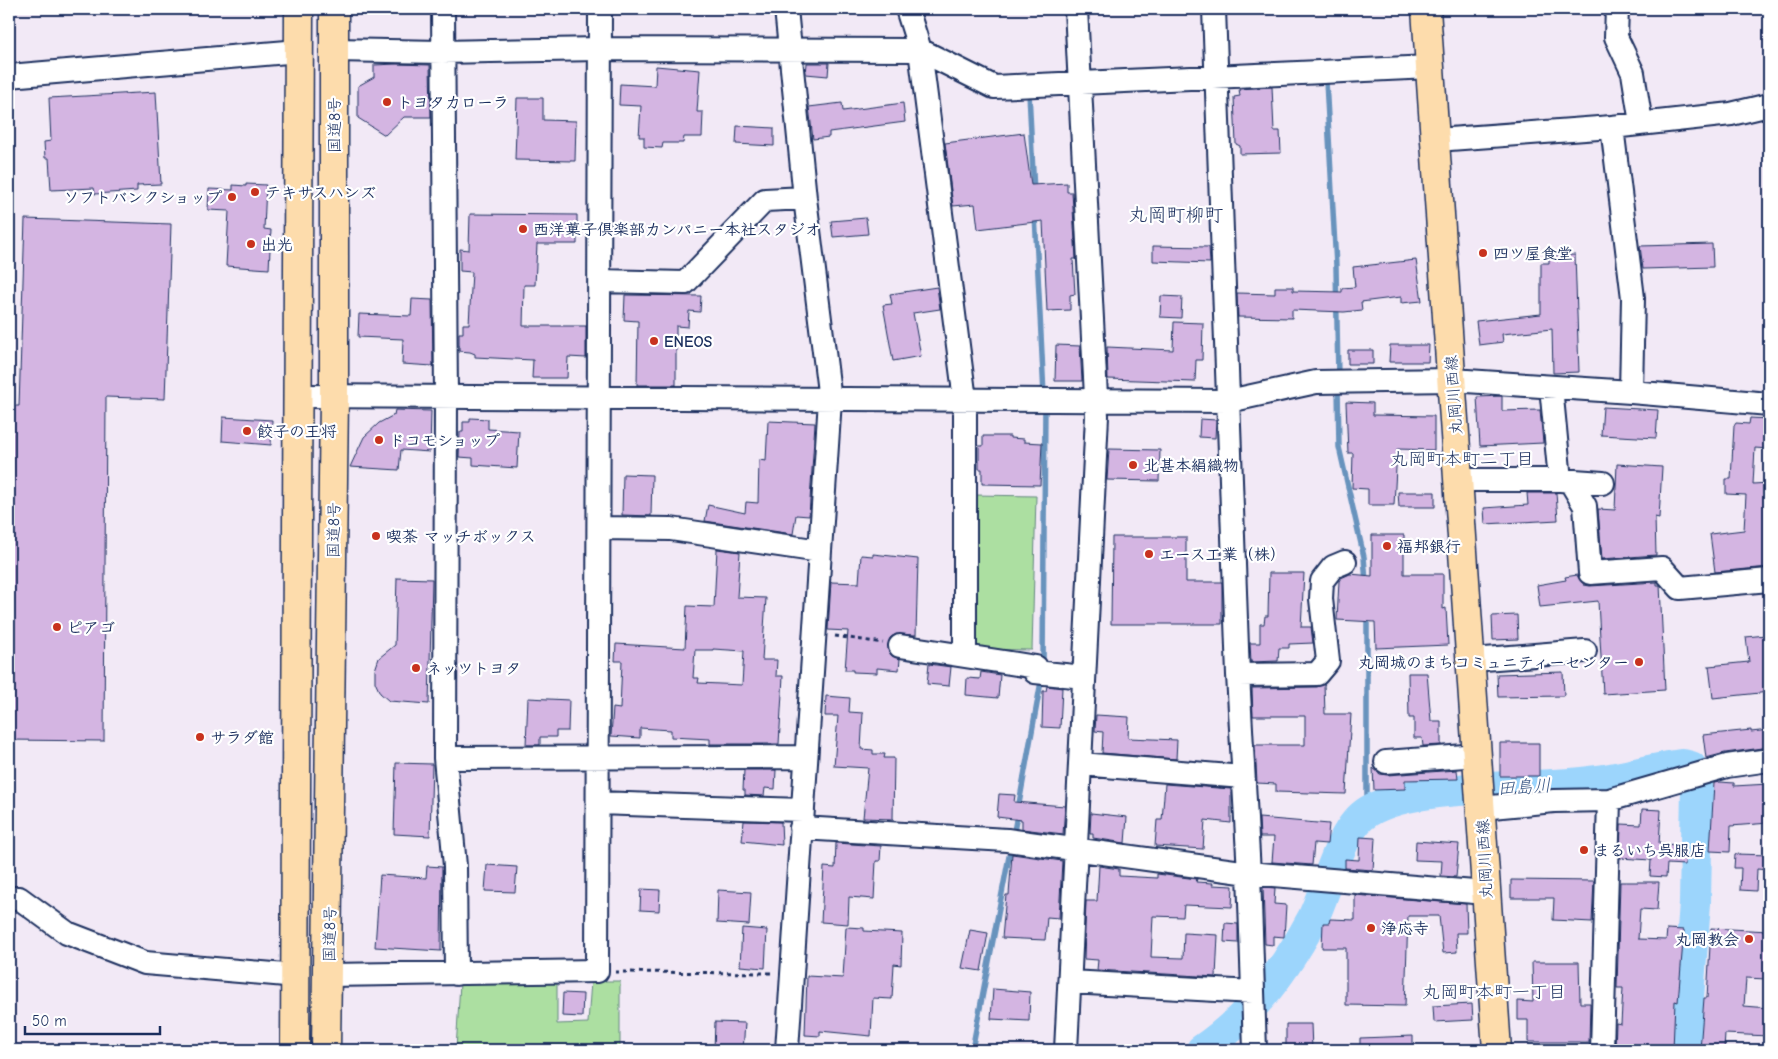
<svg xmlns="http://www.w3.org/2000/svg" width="1778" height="1059" viewBox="0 0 1778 1059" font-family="'Comic Neue','Klee One',sans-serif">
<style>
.green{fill:#acdfa1;stroke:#648780}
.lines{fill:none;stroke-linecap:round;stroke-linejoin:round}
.stream{stroke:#6893bd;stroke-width:5.5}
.river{stroke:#9cd5fc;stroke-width:32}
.building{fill:#d4b5e2;stroke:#1b2f5e;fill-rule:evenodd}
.minor-casing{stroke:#1b2f5e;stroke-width:26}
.major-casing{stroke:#1b2f5e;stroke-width:31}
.highway-casing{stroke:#1b2f5e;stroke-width:31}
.path{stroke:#1b2f5e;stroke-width:3;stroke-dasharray:4 4;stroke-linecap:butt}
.minor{stroke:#fff;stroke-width:22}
.major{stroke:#fddcac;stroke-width:28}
.highway{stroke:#fddcac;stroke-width:28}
.poi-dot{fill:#c8321e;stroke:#fff;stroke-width:2}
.labels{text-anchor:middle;stroke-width:4.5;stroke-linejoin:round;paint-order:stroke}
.poi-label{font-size:16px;font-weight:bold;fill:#1b2f5e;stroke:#fff;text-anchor:start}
.street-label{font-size:16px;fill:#1b2f5e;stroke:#fff}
.neighbourhood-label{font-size:18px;fill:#1b2f5e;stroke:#fff}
.water-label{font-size:18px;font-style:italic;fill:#3b5886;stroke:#fff}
.quarter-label{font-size:19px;fill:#1b2f5e;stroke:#fff}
</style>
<rect width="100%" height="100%" fill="#f2e9f6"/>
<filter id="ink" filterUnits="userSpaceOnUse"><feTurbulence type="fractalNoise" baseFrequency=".02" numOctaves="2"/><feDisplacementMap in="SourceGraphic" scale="10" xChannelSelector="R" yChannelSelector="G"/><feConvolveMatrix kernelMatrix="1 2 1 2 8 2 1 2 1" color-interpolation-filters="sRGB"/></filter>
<g filter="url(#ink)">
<!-- green -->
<path class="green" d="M974,495l62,1 -4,154 -57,-1z
M557,980v44l31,-1 3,-42h29v69h-164l4,-67z"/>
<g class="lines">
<!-- stream -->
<path class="stream" d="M1329,78l-3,3 10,185 2,112
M1029,93l5,100
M1035,214l9,181
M1338,387l1,60 25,110 2,25
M1367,614v198
M1043,665l2,-261
M1013,837l29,-161
M972,1050l39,-204"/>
<!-- river -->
<path class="river" d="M1202,1050c49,-33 84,-81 111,-132 15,-30 26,-89 56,-107 48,-29 162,-21 220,-29 32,-3 62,-13 94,-17l8,2 6,19 -2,117 -11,147"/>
</g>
<!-- building -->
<path class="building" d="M807,63h22l-1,13 -22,-2z
M397,64l33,1 1,52h-27l-19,18 -27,-17v-32l16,-9v-12z
M656,66l44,4 -3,42h6l-1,25h-18l-1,6h-20l-1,5 -18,-1v-10h-5l2,-31 -22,-1 1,-21 35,2z
M1272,87l2,44h6l1,22 -41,1v-8l-4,-2 -2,-47 6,-1 -1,-7z
M156,92l5,92 -24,1v6l-42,3 -1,-6 -43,2 -2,-32h-4l-1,-16 7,-1 -2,-43z
M517,98h26v22l33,1 -1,40 -60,-1z
M842,103l1,8 60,-8 2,19 -76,10v5l-16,2 -4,-32z
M737,126l37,2v18l-38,-2z
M1024,133l7,52 36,-2v9h5l4,67h-3l2,35 -5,1v15l-23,1 -4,-90 -65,8 -3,-25 -22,2 -8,-63z
M246,184l20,1 -2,44 7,1 -2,39 -43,-3 3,-55 -21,-1 1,-21 24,1v-5l13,1z
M470,214l107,1v29h-40l-2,41h-11l-1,41h63v32l-18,-1 -1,21h-35l1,-18 -58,-3v-3l-5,-2 -11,-1v-18h4v-9h6l3,-52 -12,-1v-22l9,1z
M866,218l2,16 -35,3 -2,-16z
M25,219l146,5 -6,175 -59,-2 -2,344 -95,-1v-226h3v-108h7z
M1712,244l1,23 -70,2 -3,-23z
M1153,246l56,1 1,16 -57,-2z
M1575,255l4,117 -26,1 -1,-44 -50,5 1,8 -24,3 -3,-24 65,-7v-51h8v-7z
M1416,260l6,41 -21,2v-6l-40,5 1,8 -18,2 -52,-2v8l-54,-1 -1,-24 38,1v-7h18v4l49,1v-4l13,-1 -2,-20z
M937,287l3,22 -27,4 8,43 -28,5 -10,-56 9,-1 -2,-10z
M625,295l76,1 -1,16 -11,-1 -1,16 -12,-1v59h-39l1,-64 -14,-1z
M1161,296l21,1 -1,21 -21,-1z
M412,299l20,1 1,66 -31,-2 1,-25 -45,-2 1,-23 52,2z
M1174,322l29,1 -1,37h-6l-1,22 -87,-3 -1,-32 66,3z
M1056,345l24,1 2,35h-27z
M1390,345h39l-1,17h-39z
M1348,350h25v14h-25z
M1502,396v15l38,-1 3,33 -63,3 -3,-49z
M1346,402l27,1v12l61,1v34l-37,-1 -3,56h-26v-16l-16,-1 1,-35h-5z
M1603,407l55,3 -2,28 -55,-3z
M395,410l36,1 -1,41 -29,-2 -2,20 -49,-3 14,-30 15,-14 15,-8z
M223,417l49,3 -1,25 -49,-4z
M470,418l18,1v10l31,2 -2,37 -44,-3v-7l-14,-1 1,-25h3v-10h7z
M1750,418l19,1 -1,30 -13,-1 -2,36 16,-1v84l-54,5 -5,-38 34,-4 2,-35 -20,-1v-15h5l3,-53 2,-3 13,1z
M1200,419l16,1 -1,18 -16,-1z
M768,421l47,2 -6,93 -13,-1 -3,19 -88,-13 3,-16 37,8 1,-11 12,1 1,-43 7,1z
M983,436h27v2l14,1v3l18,1 -2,42 -58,-1v-15h-3v-23h4z
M1109,449l51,1 -1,31 -52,-1z
M1617,464l45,3 -3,51 -4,-1 1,38 -54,4 -4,-50 17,1z
M623,474l29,1 -1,41 -29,-1z
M1398,492h37v15h-36z
M1527,493h29l2,27 -73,4 -1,-16 44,-3z
M1372,535h32v39h39v35l3,-1 2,37 -72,3 -1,-26 -38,-2 2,-39 2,-3 9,-4 22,2z
M1112,537h74v45h36v42h-111z
M717,549l23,3 -3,45 29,1 -4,62h15l-1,16h7l-4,68h-69v-5l-39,-2v-7l-31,-2v10l-29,-2 2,-28 7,1 2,-48h-7l1,-17 69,4 2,-42 27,1zM713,649l31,2 -2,34 -44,-2 1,-5h-6l2,-28h18z
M873,554l45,5 -2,76 -20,-1 -6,4 -2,12 4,6 8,3 -1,11 -22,-2v5l-24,-1v-2h-8l3,-39 -20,-1 3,-48 28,1 2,-28 12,1z
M1269,573h35l-3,54h10l2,16 -24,1v4h-10l-1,13 -27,1 -1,-19h10v-19h4l1,-8h3z
M1577,575l7,10 6,1 67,-4v3h3l5,105 -62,4 -5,-93 -58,6 -3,-22 29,-5 -1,-3z
M397,578l35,1 -3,125 -40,-3 -9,-8 -5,-11v-12l4,-12 16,-13z
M1517,615l1,24 -25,1 -1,-24z
M1766,635l3,57 -56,6 -4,-32 40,-4 -3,-25z
M929,664l22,3 -2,19 -22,-2z
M981,672l19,3 -2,23 -32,-3 1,-17 13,1z
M1563,672l1,24 -66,1 -1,-23z
M1408,673h19l4,48h10v24l-18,1 -1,-8h-8v-20h-5z
M1324,684l1,30h26l-5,80 -70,-2v-8l-19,-1 -2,-38h50v-29h-52l-1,-28 65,-1z
M1047,686l15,2 -2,40 -18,-1 1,-36h3z
M826,696l24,2 -1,14 14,1 -2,36 12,1v4h12l-1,4h10l-1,61 -30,-1 5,-50 -34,-2 4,-50h-13z
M528,698l41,2 -1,31h-12v6h-16v8h-14z
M1096,715l33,2 -1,21 49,2 -1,19 -74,-6 1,-21 -8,-1z
M1751,730v2l18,-2v17l-44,6 -19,5 -3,-23z
M1500,743h39v33h-39z
M396,763l36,1 -2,72 -36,-2z
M1373,768l7,6 7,1 70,-5 1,9 -53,1v9l-31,1z
M744,770h32l-1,19 -10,-1 -1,8 -19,-1v-5h-2z
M1720,782l14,1v3l35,-2v39l-38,3 -1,26 -20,-1 4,-68z
M1165,784l66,5v34l-26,-3 -2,29 -48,-3 2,-26h5z
M999,794l16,1 -1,7 51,4 -2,28 -41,-5v-9l-25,-3z
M1642,809l19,1 -2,34 27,1 -1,20 -18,-1 -1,13 -16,-1 1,-16 -31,-2 1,-34 20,1z
M1091,813l36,4 -2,26 -32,-5v-5h-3z
M1259,818l70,6 -2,20 -13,-1 -2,22 -40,-3 2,-25h-14z
M744,821l37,1 1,23 -40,-4z
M1360,837l15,1 -2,32 -28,-2v-9l14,1z
M1416,841l43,3 -3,33 -15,-1 1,-15 -27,-1z
M836,843l45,3 -1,15h-4l-2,38 -25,-2 -1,27 -27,-2 3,-55 11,1z
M1012,854l50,7 -3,57 -12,-1 -2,23 -43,-2 4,-43h3z
M1735,854l34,1v15l-12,-1 -1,22 -16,-1 1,-22h-7z
M487,865l30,2 -2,25 -30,-1z
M427,866l15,1 -1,84 -66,-4 5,-72 46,3z
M1099,866l20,3v7l38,2v-4l40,5 -1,3 17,1 -1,2 21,1 -1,21 -48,-2 -1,12 -30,-1 -2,41 32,1 1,-25 34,2 -2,42 -119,-7 1,-10 -14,-1 2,-58h11z
M1511,880l83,1 -2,41 -39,-2 1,-22h-43z
M1620,882h39l-2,28 -17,-1 -2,30 28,1 1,-11 17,1 -6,72 -3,-1 -2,49h-58l1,-27 5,1 2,-36h-6z
M1263,887l12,1 -1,16 12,1 -2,32 -11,-1v9l-8,-1z
M641,889l19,1 -1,21 -19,-1z
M718,890l33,2 -2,33 -32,-2z
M1355,895l111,9 1,29h-11l1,19 -14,1 -4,-37h-31l-3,90 -59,-1v-57h-24l1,-25h6l1,-4 25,1z
M1225,923l13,1v19l-14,-1z
M846,927l18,1v3l38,2 -1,32 -7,-1 -2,35 -19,-1 -2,38 -51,-5v5l-15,-1 2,-59 36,2z
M742,928l25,2 -2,38 -25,-2z
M1711,928l58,3 -2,48 -21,-1 -2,28 25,2v28l-44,-2 -1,16h-24l4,-52h3z
M970,930l18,3 -7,38 -19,-3z
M1532,962h47l1,41h10l-1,39h-61v-22h-10v-19l15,1z
M993,989l37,3 -1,29 -38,-2z
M563,993l20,1 -1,23 -20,-1z
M1472,1004l1,16 -39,2 -1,-16z
M715,1022l30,1 -2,27h-29z
M1286,1024h25l1,26h-26z
M1413,1036v14h-53v-12z"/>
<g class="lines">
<!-- minor casing -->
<g class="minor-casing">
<path id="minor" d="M443,9l3,388 -1,361 10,108 1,108
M786,9l19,189 25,202 -43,650
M907,9l13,41 45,350v256
M1214,9l24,666 11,198 6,177
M1617,9l-1,28 17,36 8,50
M334,50l108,2 158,-3 320,1 74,37 436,-20
M9,76l290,-25
M1612,127l21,171 -2,94
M1436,140l176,-13 119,-13 38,-9
M600,281l85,2 80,-83 40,-2
M1551,387l9,93
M299,396l930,5 87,-19 136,-2 179,12 138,12
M1459,480h101l43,3
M1570,481l15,25 5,67 72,-5 18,20 89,-8
M600,528l71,1 149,22
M900,646l136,21 -1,5 49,5
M1472,660l113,-9
M1238,675l79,-1 11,-13 -7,-62 1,-18 11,-14 12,-5
M445,758l361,-1
M1386,762l92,-7
M1080,764l163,13
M598,803l204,7
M1481,808l73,-7 55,-1 118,-34 42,-6
M801,828l206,12 242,33 237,20
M9,898h10l48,35 78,30 152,13
M328,975l269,-4 3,-962
M1070,982l183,10
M1066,1050l31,-634 -21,-407
M1602,1050l7,-250"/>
</g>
<!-- major casing -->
<g class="major-casing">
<path id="major" d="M1426,9l71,1041"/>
</g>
<!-- highway casing -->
<g class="highway-casing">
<path id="highway" d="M295,1050l4,-1041
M326,1050l8,-653v-388"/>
</g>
<!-- path -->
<path class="path" d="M835,636l48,7
M615,972l159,1"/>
<!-- minor -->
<use href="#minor" class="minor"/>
<!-- major -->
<use href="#major" class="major"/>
<!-- highway -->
<use href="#highway" class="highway"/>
</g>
</g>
<!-- markers -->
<g class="poi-dot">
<circle cx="387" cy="102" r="5"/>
<circle cx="255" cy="192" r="5"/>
<circle cx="232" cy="197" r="5"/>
<circle cx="523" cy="229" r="5"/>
<circle cx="251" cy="244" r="5"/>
<circle cx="1483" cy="253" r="5"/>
<circle cx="654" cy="341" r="5"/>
<circle cx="247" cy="431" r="5"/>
<circle cx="379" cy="440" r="5"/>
<circle cx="1133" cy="465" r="5"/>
<circle cx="376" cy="536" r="5"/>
<circle cx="1387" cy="546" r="5"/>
<circle cx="1149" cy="554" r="5"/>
<circle cx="57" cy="627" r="5"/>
<circle cx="1639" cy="662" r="5"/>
<circle cx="416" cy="668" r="5"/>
<circle cx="200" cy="737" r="5"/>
<circle cx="1584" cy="850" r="5"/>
<circle cx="1371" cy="928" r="5"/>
<circle cx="1749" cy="939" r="5"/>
</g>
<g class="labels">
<!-- poi labels -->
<g class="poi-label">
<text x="397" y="108">トヨタカローラ</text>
<text x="265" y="198">テキサスハンズ</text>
<text x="222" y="203" text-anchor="end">ソフトバンクショップ</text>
<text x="533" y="235">西洋菓子倶楽部カンパニー本社スタジオ</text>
<text x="261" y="250">出光</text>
<text x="1493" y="259">四ツ屋食堂</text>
<text x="664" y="347">ENEOS</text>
<text x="257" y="437">餃子の王将</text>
<text x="389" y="446">ドコモショップ</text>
<text x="1143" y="471">北甚本絹織物</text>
<text x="386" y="542">喫茶 マッチボックス</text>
<text x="1397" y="552">福邦銀行</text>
<text x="1159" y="560">エース工業（株）</text>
<text x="67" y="633">ピアゴ</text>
<text x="1629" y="668" text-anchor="end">丸岡城のまちコミュニティーセンター</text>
<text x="426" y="674">ネッツトヨタ</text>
<text x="210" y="743">サラダ館</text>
<text x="1594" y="856">まるいち呉服店</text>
<text x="1381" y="934">浄応寺</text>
<text x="1739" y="945" text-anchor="end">丸岡教会</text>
</g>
<!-- street labels -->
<g class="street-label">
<text transform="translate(334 125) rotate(-90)" y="6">国道8号</text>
<text transform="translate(1453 395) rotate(-94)" y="6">丸岡川西線</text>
<text transform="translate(333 530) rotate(-89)" y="6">国道8号</text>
<text transform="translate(1484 859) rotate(-93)" y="6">丸岡川西線</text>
<text transform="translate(329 934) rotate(-89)" y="6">国道8号</text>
</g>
<!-- neighbourhood labels -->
<g class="neighbourhood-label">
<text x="1462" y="465">丸岡町本町二丁目</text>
<text x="1494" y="998">丸岡町本町一丁目</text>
</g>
<!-- water labels -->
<g class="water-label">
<text transform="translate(1524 787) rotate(-4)" y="6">田島川</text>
</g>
<!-- quarter labels -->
<g class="quarter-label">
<text x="1176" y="221">丸岡町柳町</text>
</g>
</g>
<!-- margin -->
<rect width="1778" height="1059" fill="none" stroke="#fff" stroke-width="30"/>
<rect x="15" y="15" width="1748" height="1029" fill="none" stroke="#1b2f5e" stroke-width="2" filter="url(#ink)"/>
<!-- scale -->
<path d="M25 1026v8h135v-8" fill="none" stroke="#1b2f5e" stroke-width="2.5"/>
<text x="32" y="1026" font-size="15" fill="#1b2f5e" stroke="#ffffff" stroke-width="4" paint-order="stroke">50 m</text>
</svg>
